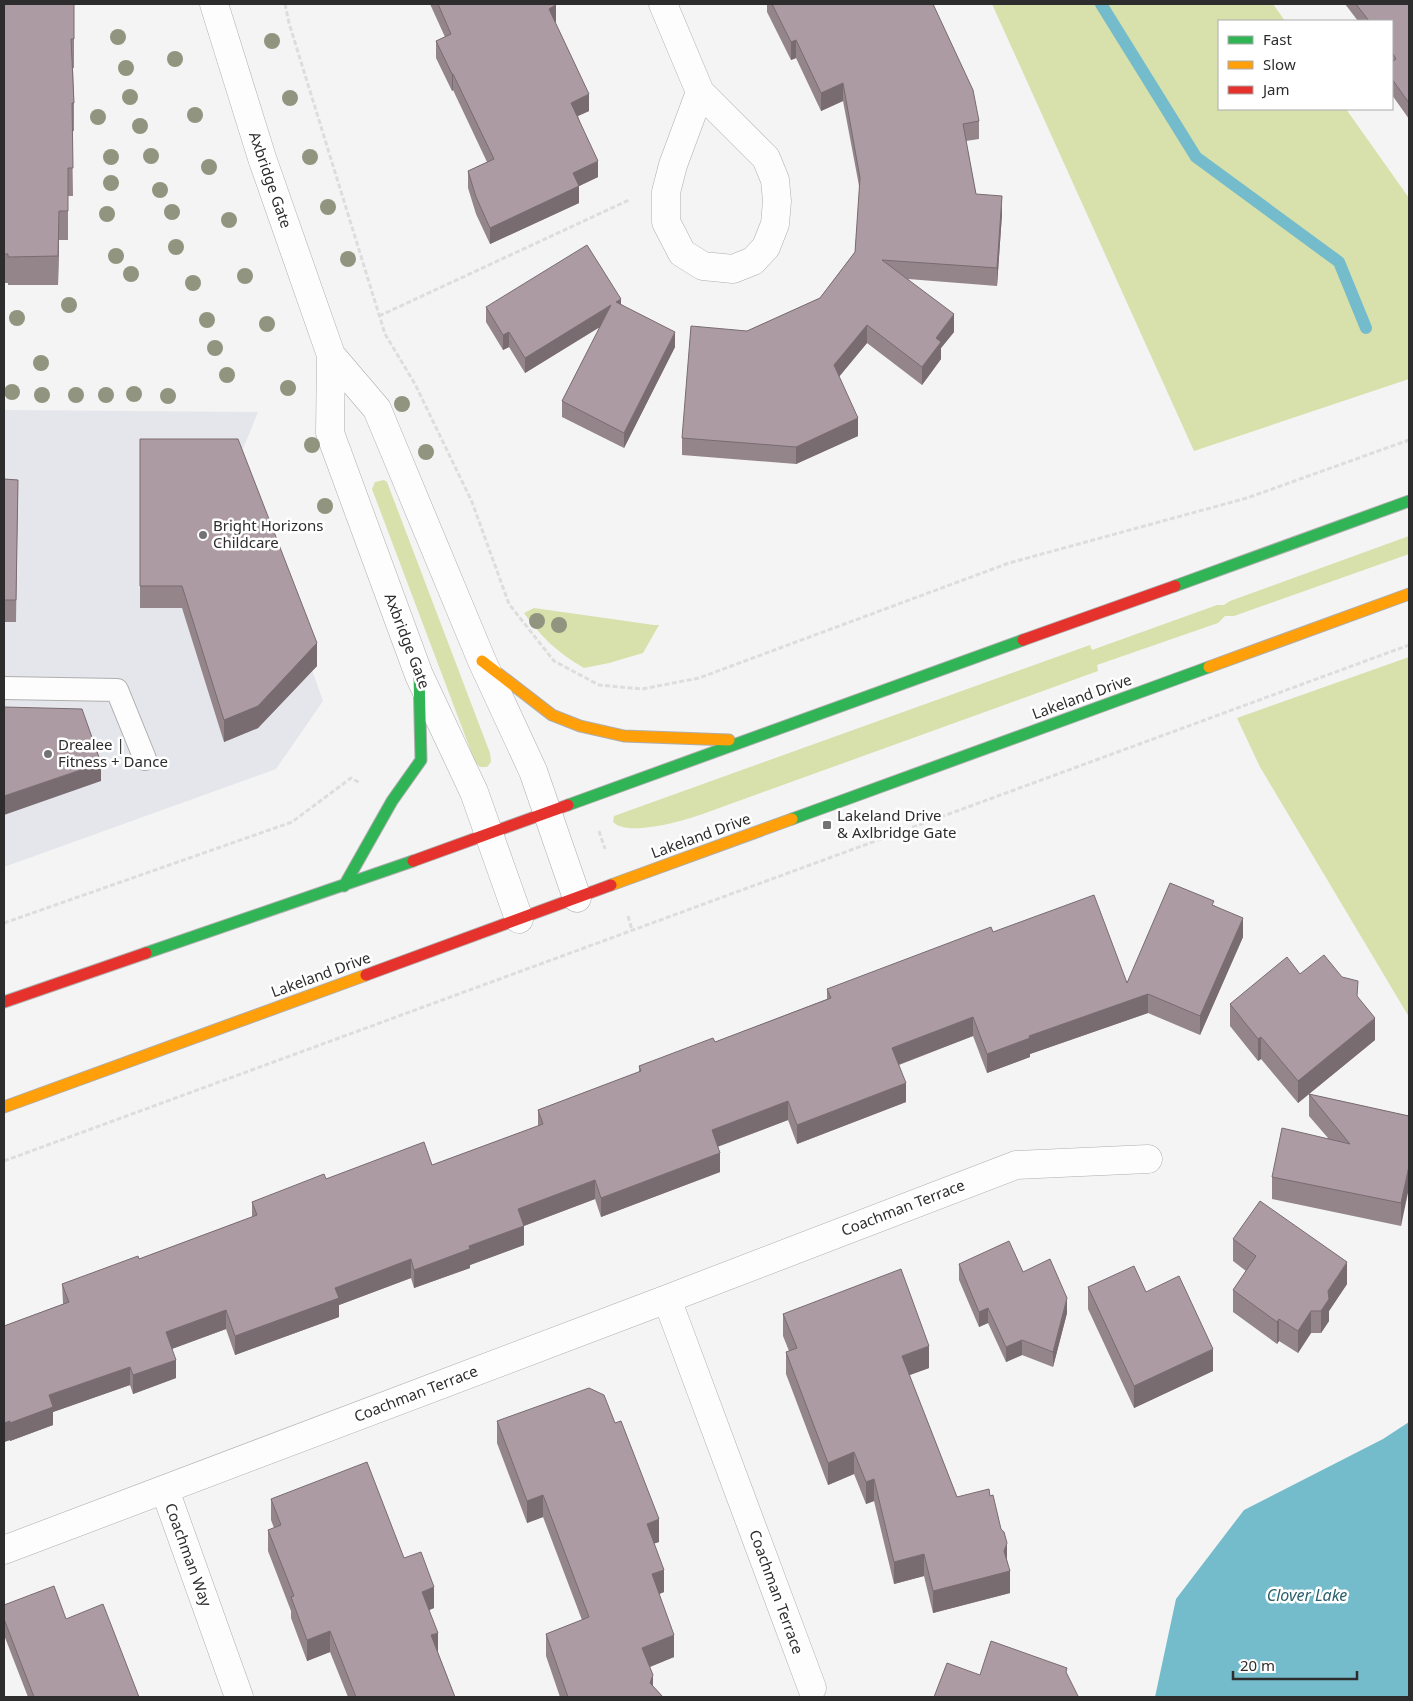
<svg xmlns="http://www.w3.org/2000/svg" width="1413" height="1701" viewBox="0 0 1413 1701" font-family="'Noto Sans',sans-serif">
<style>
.built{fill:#e5e6eb}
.green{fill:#d8e0ac}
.water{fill:#74bccb}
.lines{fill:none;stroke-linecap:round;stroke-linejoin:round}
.stream{stroke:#74bccb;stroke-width:12}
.lane-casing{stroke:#aeaeae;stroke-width:24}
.street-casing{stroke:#aeaeae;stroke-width:29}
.fast-casing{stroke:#aeaeae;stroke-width:13}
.slow-casing{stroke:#aeaeae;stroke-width:13}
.jam-casing{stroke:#aeaeae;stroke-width:13}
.path{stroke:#ddddde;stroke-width:3;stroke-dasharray:5 2.5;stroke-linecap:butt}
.lane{stroke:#fdfdfd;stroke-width:22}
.street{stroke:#fdfdfd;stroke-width:28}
.fast{stroke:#30b455;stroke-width:11}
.slow{stroke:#ff9f0a;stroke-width:11}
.jam{stroke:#e5322d;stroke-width:11}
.tree{fill:#91947e}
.wall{fill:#94858b}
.shaded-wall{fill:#786c71}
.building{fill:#ac9ba2;stroke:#786c71}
.poi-dot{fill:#737373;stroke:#fff;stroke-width:2}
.labels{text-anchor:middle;stroke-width:5;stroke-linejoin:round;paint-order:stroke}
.street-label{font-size:15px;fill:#2d2d2e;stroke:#fff}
.poi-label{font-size:15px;fill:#2d2d2e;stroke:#fff;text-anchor:start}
.water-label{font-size:16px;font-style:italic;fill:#29606c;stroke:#fff}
</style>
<rect width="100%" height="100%" fill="#f4f4f4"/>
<!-- built -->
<path class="built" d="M4,410l254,2 -20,49 85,240 -47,68 -272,98z"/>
<!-- green -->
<path class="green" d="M992,4h281l12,17h-66v88h127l63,89v181l-215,72z
M384,480l3,2 103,271 1,9 -4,5h-7l-5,-5 -103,-273 3,-7z
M1409,536v18l-175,62h-9l-7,7 -121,42 1,6 -398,144c-18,6 -72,22 -87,7l1,-6 476,-171 2,5 125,-45h7l6,-4z
M534,608l120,17h5l-16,28 -34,10 -25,5c-26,-15 -43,-31 -60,-55z
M1409,657v360l-149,-250 -23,-49z"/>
<!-- water -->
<path class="water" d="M1409,1422v275h-254l21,-98 68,-89 139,-71z"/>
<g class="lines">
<!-- stream -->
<path class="stream" d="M1101,4l95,153 143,105 27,66"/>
<!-- lane casing -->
<g class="lane-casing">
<path id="lane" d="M4,688l113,2 28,69"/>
</g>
<!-- street casing -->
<g class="street-casing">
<path id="street" d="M214,4l48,154 69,197 -1,78 89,242 55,117 45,127
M663,4l37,88 66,66 9,22 2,21 -2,23 -9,23 -13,14 -20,8 -30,-3 -21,-13 -16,-31v-30l7,-27 27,-73
M331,355l46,54 105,252 51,110 44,127
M667,1299l145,389
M165,1490l74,207
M4,1550l663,-251 349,-134 132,-6"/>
</g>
<!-- fast casing -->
<g class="fast-casing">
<path id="fast" d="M1175,586l234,-85
M568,805l455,-165
M792,819l417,-152
M344,886l48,-85 29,-41 -2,-85
M146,953l267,-92"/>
</g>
<!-- slow casing -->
<g class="slow-casing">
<path id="slow" d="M482,661l70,54 28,11 44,10 105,4
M1209,667l200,-73
M611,885l181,-66
M4,1107l362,-132"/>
</g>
<!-- jam casing -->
<g class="jam-casing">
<path id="jam" d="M1023,640l152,-54
M413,861l155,-56
M366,975l245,-90
M4,1002l142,-49"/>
</g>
<!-- path -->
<path class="path" d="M285,4l4,19 96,311 30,50 57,118 37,102 45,57 45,24 43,4 57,-11 310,-115 238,-65 162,-58
M379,316l250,-116
M599,831l6,18
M628,916l4,14
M4,923l288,-101 59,-44 9,5
M4,1161l1405,-516"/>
<!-- lane -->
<use href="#lane" class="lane"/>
<!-- street -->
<use href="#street" class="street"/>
<!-- fast -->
<use href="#fast" class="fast"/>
<!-- slow -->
<use href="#slow" class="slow"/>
<!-- jam -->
<use href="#jam" class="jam"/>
</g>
<!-- trees -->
<g class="tree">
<circle cx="118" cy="37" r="8"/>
<circle cx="272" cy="41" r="8"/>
<circle cx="175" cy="59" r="8"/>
<circle cx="126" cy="68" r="8"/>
<circle cx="130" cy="97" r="8"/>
<circle cx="290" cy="98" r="8"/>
<circle cx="195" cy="115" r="8"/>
<circle cx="98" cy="117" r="8"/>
<circle cx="140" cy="126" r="8"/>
<circle cx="151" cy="156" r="8"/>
<circle cx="111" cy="157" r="8"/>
<circle cx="310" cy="157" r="8"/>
<circle cx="209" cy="167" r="8"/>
<circle cx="111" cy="183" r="8"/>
<circle cx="160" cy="190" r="8"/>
<circle cx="328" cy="207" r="8"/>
<circle cx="172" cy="212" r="8"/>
<circle cx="107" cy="214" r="8"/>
<circle cx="229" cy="220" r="8"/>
<circle cx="176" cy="247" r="8"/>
<circle cx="116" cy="256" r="8"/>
<circle cx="348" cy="259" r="8"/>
<circle cx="131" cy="274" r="8"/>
<circle cx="245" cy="276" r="8"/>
<circle cx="193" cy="283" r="8"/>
<circle cx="69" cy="305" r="8"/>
<circle cx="17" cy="318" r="8"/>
<circle cx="207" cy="320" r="8"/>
<circle cx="267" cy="324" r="8"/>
<circle cx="215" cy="348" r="8"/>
<circle cx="41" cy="363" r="8"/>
<circle cx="227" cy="375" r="8"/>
<circle cx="288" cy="388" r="8"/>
<circle cx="12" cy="392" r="8"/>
<circle cx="134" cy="394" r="8"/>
<circle cx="42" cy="395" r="8"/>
<circle cx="76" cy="395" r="8"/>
<circle cx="106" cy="395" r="8"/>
<circle cx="168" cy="396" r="8"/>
<circle cx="402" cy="404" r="8"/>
<circle cx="312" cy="445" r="8"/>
<circle cx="426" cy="452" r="8"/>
<circle cx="325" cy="506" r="8"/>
<circle cx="537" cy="621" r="8"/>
<circle cx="559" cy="625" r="8"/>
</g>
<!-- wall -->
<path class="wall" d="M4,4h70v64h-1l1,35v28h-2l1,65h-5v44h-9l-1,45h-50v-2h-4z
M430,4h126v18h-1l34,89 -11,5 20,61 -19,9v17l-89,41 -14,-30 -8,-26v-17l19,-9 -34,-72 -1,1 -16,-33v-17l9,-4z
M767,4h166l46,117v18l-13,2 10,53 26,20 -5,72 -89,-7 46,53 -13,16v11l-19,26 -55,-42 -28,33 19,60 -62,28 -114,-9v-17l65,-107 73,-33 35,-46 5,-61 -17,-90 -22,10 -25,-53 -5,2 -24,-48z
M1345,4h64v115l-17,-24v-74h-34z
M621,304l54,43 -51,101 -62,-31v-16l38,-74 -75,46 -16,-26 -6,3 -17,-28v-15z
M140,439l177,227 -59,62 -34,14 -42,-134h-42z
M4,479l14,1 -2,142h-12z
M1214,905l29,32 -43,98 -52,-22 -118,41v3l-43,16 -14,-37 -74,29 7,37 -109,42 -9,-24 -70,26 2,26 -119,45 -6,-18 -71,27v19l-54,20v3l-56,20 -3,-10 -72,27v12l-104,38 -9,-26 -54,20 4,29 -43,16 -3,-9 -77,27v13l-43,16v-1l-6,2v-116l59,-22 -1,-20 77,-25 113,-42v-15l74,-23 106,-14 106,-39v-16l101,-38v-6l76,-24 112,-43v-10l166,-57 134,51z
M1300,974l58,24 17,42 -77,63 -37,-44 -3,2 -28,-35v-22z
M1309,1094l100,22 -8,110 -129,-27v-22l56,-39 -19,-22z
M1233,1239l114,45 -18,27v10l-8,12h-10l-13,20 -19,-12 -2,3 -44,-32v-22l13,-19 -13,-10z
M959,1264l64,8 44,41 -14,54 -31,-12 -16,7 -18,-39 -9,4 -20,-47z
M1088,1287l58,5 67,79 -79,37 -46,-99z
M783,1314l146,54 -20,7 48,122 50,62 3,34 -77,20 -9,-37 -30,8 -20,-83 -8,3 -12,-30 -26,11 -42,-111v-22l3,-1 -6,-15z
M497,1421l162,121 -5,1 10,49 -5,2 15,63 -24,10 3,19 10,11h-103l-14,-41v-22l36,-14 -39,-103 -16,6 -30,-80z
M271,1499l133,59 30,50 -5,2 9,43 17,44h-107l-18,-45 -23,9 -16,-43v-7l-23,-60v-21l6,-2 -3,-8z
M4,1605l62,14 73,78h-111l-24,-62z"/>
<!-- shaded-wall -->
<path class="shaded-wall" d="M556,5v17l-7,3v-16z
M796,40v18l-5,2v-18z
M452,74h1v16l-1,1z
M843,83v18l-22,10v-18z
M589,94v17l-18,8v-16z
M598,161v16l-25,12v-16z
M579,186v17l-89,41v-16z
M1002,196v18l-5,72v-18z
M59,211v29l-1,45v-29z
M621,299v15l-5,-12z
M611,305v15l-86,53v-15z
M954,314v18l-13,16v11l-19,26v-18l14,-29z
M867,325v18l-33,40v-18z
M509,332v15l-6,3v-15z
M675,332v15l-51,101v-15z
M858,418v18l-62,28v-17z
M317,643v23l-59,62 -34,14v-22z
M101,763v18l-97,34v-19z
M1243,918v19l-43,98v-19z
M1148,994v19l-118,41v3l-43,16v-19l42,-18z
M973,1017v19l-81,31v-19z
M1375,1018v22l-77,63v-22z
M1261,1037v22l-3,2v-22z
M906,1083v19l-109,42v-19z
M788,1101v19l-76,29v-19z
M720,1153v19l-119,45v-19z
M1409,1166v22l-8,38v-23z
M595,1180v19l-77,29v-19z
M524,1226v19l-54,20v3l-56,20v-18l55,-24z
M411,1259v19l-72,27v12l-104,38v-19l100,-48z
M1347,1262v22l-18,27v10l-8,12v-22l7,-20z
M1067,1298v15l-14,54v-15z
M988,1308v15l-9,4v-15z
M226,1310v19l-60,22v-19z
M1311,1311v22l-13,20v-22z
M1279,1319v22l-2,3v-22z
M1022,1340v15l-16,7v-15z
M929,1346v22l-27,10v-22z
M1213,1349v22l-79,37v-22z
M176,1360v18l-43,16v-19z
M130,1367v18l-77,27v13l-43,16v-18l39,-28z
M10,1421v19l-6,2v-19z
M854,1452v22l-26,11v-22z
M874,1479v22l-8,3v-22z
M543,1495v22l-16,6v-22z
M659,1519v23l-12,4v-22z
M1007,1543v22l3,6v22l-77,20v-22l71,-40z
M924,1554v22l-30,8v-22z
M664,1570v22l-12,5v-23z
M434,1587v21l-12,5v-21z
M330,1631v21l-23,9v-21z
M438,1633v21l-7,-19z
M674,1635v22l-32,13v-22z
M653,1675v22l-3,-14z"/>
<!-- building -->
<path class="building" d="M4,4h70v35h-3l3,64h-2l1,65h-5v43h-9l-1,45 -50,1v-3h-4z
M438,4h118v1l-7,4 40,85 -18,9 27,58 -25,12 6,13 -89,42 -14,-31 -8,-26 26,-12 -41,-85h-1l-16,-33 15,-7z
M772,4h161l40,86 6,31 -16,3 13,70 26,2 -5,72 -115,-8 72,54 -18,24 5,4 -19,25 -55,-42 -33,40 24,53 -62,29 -114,-9 9,-112 56,5 73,-33 35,-46 5,-74 -17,-95 -22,10 -25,-53 -5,2z
M1356,4h53v99l-17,-24v-17l4,-3 -4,-7v-31h-23z
M587,245l34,54 -5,3 59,30 -51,101 -62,-32 49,-96 -86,53 -16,-26 -6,3 -17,-28z
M140,439h98l79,204 -59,63 -34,14 -42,-134h-42z
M4,479l14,1 -2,120h-12z
M4,707l78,2 19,54 -97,33z
M1170,883l44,18 -2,4 31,13 -43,98 -52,-22 -119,42 1,2 -43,16 -14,-37 -81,31 14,35 -109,42 -9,-24 -76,29 8,23 -119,45 -6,-18 -77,29 6,17 -55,20 1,3 -56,21 -3,-11 -76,29 4,10 -104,38 -9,-26 -60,22 10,28 -43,15 -3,-8 -81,28 4,12 -43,16v-2l-6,2v-97l65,-24 -7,-18 76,-28 1,3 118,-44 -5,-13 72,-28 2,5 98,-37 8,23 111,-41 -5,-14 103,-39 -2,-5 74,-28 2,4 116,-44 -4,-9 164,-62 2,5 101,-37 33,88z
M1324,955l18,22 16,4 -1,15 18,22 -77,63 -37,-44 -3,2 -28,-35 57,-47 13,17z
M1309,1094l100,22v50l-8,37 -129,-26 10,-49 68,16z
M1260,1201l87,61 -19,29 1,8 -8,12h-10l-13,20 -19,-12 -2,3 -44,-32 23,-34 -23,-17z
M1009,1241l14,31 27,-13 17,39 -14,54 -31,-12 -16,7 -18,-39 -9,4 -20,-48z
M1134,1266l12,26 33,-16 34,73 -79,37 -46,-99z
M901,1269l28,77 -27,10 55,141 32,-8 1,7 3,-1 8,34 3,3 3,11 -3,8 6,20 -77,20 -9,-37 -30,8 -20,-83 -8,3 -12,-30 -26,11 -42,-111 11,-4 -14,-34z
M589,1388l15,7 11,28 6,-2 38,98 -12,5 17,46 -12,4 22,61 -32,13 11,27 -3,8 13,14h-95l-22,-63 43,-17 -46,-122 -16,6 -30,-80z
M367,1462l37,96 17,-6 13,35 -12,5 16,41 -7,2 24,62h-99l-26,-66 -23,9 -16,-43 3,-1 -26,-66 13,-5 -10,-26z
M54,1586l12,33 37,-15 36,93h-105l-30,-78v-14z
M991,1641l76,27 -1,4 12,24v1h-144l13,-34 33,12z"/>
<!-- markers -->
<g class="poi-dot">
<circle cx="203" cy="535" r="5"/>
<circle cx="48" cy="754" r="5"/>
<rect x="822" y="820" width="10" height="10" rx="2.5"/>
</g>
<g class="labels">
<!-- street labels -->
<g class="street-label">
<text transform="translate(270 180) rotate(71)" y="5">Axbridge Gate</text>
<text transform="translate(407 641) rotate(69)" y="5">Axbridge Gate</text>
<text transform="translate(1082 697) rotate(-20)" y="5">Lakeland Drive</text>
<text transform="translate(701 836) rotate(-20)" y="5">Lakeland Drive</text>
<text transform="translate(321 975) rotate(-20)" y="5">Lakeland Drive</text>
<text transform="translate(903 1208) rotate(-21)" y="5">Coachman Terrace</text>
<text transform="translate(416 1394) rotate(-21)" y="5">Coachman Terrace</text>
<text transform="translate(188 1555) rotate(70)" y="5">Coachman Way</text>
<text transform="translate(776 1592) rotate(70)" y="5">Coachman Terrace</text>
</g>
<!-- poi labels -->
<g class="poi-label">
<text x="213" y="531">Bright Horizons<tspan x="213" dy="17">Childcare</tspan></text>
<text x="58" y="750">Drealee |<tspan x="58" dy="17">Fitness + Dance</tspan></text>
<text x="837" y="821">Lakeland Drive<tspan x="837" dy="17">&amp; Axlbridge Gate</tspan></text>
</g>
<!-- water labels -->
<g class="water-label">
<text x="1307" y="1601">Clover Lake</text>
</g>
</g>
<!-- border -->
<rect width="1413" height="1701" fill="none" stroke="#2d2d2e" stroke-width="10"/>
<!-- legend -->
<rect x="1218" y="20" width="175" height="90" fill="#ffffff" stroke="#ababab"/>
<rect x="1228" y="36" width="25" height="8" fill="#30b455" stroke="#ababab"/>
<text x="1263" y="45" font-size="15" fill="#2d2d2e">Fast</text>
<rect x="1228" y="61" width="25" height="8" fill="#ff9f0a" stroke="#ababab"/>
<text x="1263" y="70" font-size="15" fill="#2d2d2e">Slow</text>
<rect x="1228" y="86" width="25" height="8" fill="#e5322d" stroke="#ababab"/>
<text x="1263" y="95" font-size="15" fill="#2d2d2e">Jam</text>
<!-- scale -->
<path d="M1233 1671v8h124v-8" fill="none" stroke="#2d2d2e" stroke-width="2.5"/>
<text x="1240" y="1671" font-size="15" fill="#2d2d2e" stroke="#ffffff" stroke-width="4" paint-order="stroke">20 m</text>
</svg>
